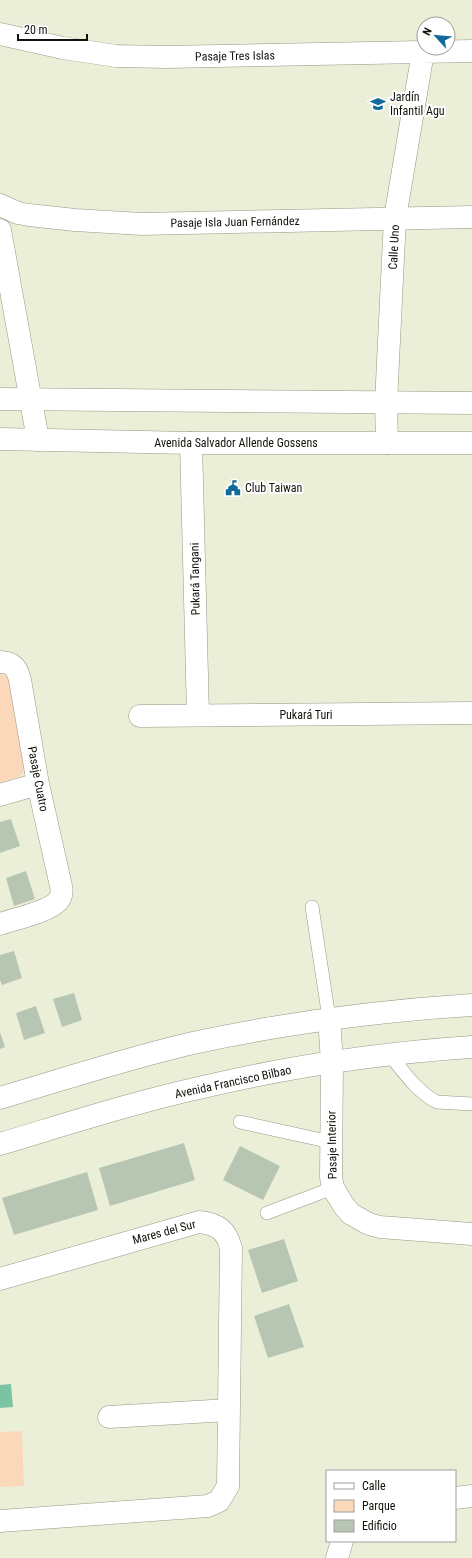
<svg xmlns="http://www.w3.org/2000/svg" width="472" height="1558" viewBox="0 0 472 1558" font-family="'Roboto Condensed',sans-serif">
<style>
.green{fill:#fbd8b9}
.water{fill:#7ac4a3}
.building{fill:#b7c6b3}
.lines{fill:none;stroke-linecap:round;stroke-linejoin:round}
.lane-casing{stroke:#959883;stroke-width:14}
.street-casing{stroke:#959883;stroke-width:23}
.secondary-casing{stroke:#959883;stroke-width:23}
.lane{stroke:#fff;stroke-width:13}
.street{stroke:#fff;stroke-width:22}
.secondary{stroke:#fff;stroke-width:22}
.labels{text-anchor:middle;stroke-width:4;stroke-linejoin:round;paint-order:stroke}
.street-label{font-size:12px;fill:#11120a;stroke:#fff}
.poi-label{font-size:12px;fill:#11120a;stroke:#fff;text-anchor:start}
</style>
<rect width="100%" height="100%" fill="#ecefd8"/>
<!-- green -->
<path class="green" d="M0,674l6,2 3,4 18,88 -8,9 -19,6z
M22,1431l2,55 -24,1v-55z"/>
<!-- water -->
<path class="water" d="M11,1384l2,23 -13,1v-23z"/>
<!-- building -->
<path class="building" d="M11,819l9,27 -20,7v-31z
M26,871l9,28 -21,7 -8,-28z
M14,951l8,27 -20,7 -2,-5v-25z
M74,993l8,27 -20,7 -9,-28z
M36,1006l9,27 -21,7 -8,-27z
M0,1032l5,15 -5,2z
M184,1143l11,37 -85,26 -11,-38z
M240,1146l40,20 -17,34 -40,-20z
M87,1172l11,38 -84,25 -12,-37z
M284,1239l14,42 -36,12 -14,-43z
M289,1304l15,43 -36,11 -14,-42z"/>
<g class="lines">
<!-- lane casing -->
<g class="lane-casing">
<path id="lane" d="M312,907l17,111
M389,1054c14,17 28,38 48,48l35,2
M240,1122l91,20
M267,1213l66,-25"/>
</g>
<!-- street casing -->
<g class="street-casing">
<path id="street" d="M0,34l63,14 53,8 51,1 305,-6
M0,205l18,8 11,2 46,5 67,4 330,-7
M0,230l38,210
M191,443l7,272
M387,443l-1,-40 9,-185 28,-166
M0,662c13,0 17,6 20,18l18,104 23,102c1,4 1,8 -1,12 -6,13 -46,21 -60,26
M140,716l332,-3
M0,795l38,-11
M329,1018l3,44 -1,115 2,11 11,18 7,8 18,10 11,3 92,7
M0,1279l199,-57c19,2 27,8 32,26l-3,238 -9,15 -11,5 -208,15
M109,1417l120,-7
M455,1498l17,-2
M337,1558l5,-17"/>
</g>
<!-- secondary casing -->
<g class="secondary-casing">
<path id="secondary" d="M0,399l472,4
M0,439l191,4h281
M0,1098c64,-19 128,-40 193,-55 92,-20 185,-32 279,-38
M0,1144c67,-20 135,-42 203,-57 89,-21 179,-34 269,-40"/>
</g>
<!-- lane -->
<use href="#lane" class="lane"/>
<!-- street -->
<use href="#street" class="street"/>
<!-- secondary -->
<use href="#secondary" class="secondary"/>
</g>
<!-- icons -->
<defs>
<g id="school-bare" transform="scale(1.2)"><path d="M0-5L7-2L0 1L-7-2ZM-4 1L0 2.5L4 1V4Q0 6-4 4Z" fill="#0f6a9a" stroke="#fff" stroke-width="2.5" paint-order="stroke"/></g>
<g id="civic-bare" transform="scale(1.2)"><path d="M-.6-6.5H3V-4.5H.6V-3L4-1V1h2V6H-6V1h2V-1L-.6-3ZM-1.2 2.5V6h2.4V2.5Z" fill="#0f6a9a" stroke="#fff" stroke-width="2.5" paint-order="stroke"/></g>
</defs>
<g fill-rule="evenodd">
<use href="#school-bare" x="378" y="104"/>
<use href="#civic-bare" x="233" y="488"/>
</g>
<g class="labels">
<!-- street labels -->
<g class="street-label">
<text transform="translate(235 56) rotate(-1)" y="4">Pasaje Tres Islas</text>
<text transform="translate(235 222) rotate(-1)" y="4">Pasaje Isla Juan Fernández</text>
<text transform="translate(394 247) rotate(-87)" y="4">Calle Uno</text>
<text x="236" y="447">Avenida Salvador Allende Gossens</text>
<text transform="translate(195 579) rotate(-91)" y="4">Pukará Tangani</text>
<text x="306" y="719">Pukará Turi</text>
<text transform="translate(38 779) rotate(79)" y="4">Pasaje Cuatro</text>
<text transform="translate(233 1082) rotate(-12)" y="4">Avenida Francisco Bilbao</text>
<text transform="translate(332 1145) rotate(-91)" y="4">Pasaje Interior</text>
<text transform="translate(164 1232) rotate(-15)" y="4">Mares del Sur</text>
</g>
<!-- poi labels -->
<g class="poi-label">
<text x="390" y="101">Jardín<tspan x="390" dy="14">Infantil Agu</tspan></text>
<text x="245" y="492">Club Taiwan</text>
</g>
</g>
<!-- legend -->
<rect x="326" y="1470" width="130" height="72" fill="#ffffff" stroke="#a0a09d"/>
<rect x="334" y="1483" width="20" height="6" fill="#ffffff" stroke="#a0a09d"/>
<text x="362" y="1490" font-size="12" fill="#11120a">Calle</text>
<rect x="334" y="1500" width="20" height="12" fill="#fbd8b9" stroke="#a0a09d"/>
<text x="362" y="1510" font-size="12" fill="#11120a">Parque</text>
<rect x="334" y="1520" width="20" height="12" fill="#b7c6b3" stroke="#a0a09d"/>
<text x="362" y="1530" font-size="12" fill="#11120a">Edificio</text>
<!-- north arrow -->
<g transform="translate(436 36) rotate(297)"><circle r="19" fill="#ffffff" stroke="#a0a09d"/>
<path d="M0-3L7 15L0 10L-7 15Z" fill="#0f6a9a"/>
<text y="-6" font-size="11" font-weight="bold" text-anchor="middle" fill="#11120a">N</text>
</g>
<!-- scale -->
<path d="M18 34v6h69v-6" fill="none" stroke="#11120a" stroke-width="2"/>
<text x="24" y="34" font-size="12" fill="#11120a" stroke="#ffffff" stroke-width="3" paint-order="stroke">20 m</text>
</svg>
